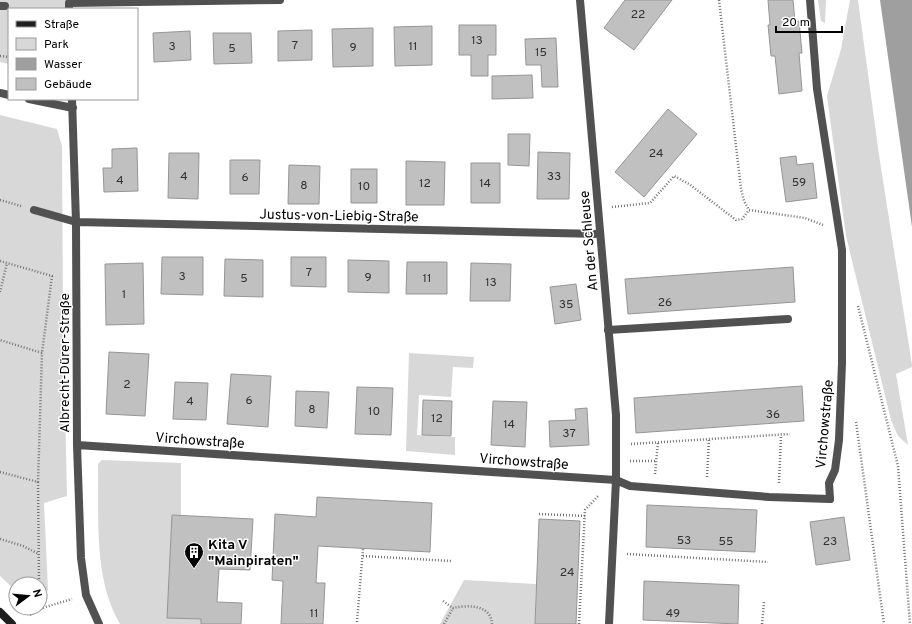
<svg xmlns="http://www.w3.org/2000/svg" width="912" height="624" viewBox="0 0 912 624" font-family="Overpass,sans-serif">
<style>
.green{fill:#d8d8d8}
.water{fill:#9f9f9f}
.building{fill:#c0c0c0;stroke:#959595}
.lines{fill:none;stroke-linecap:round;stroke-linejoin:round}
.path{stroke:#737373;stroke-width:2.5;stroke-dasharray:1 2;stroke-linecap:butt}
.service{stroke:#515151;stroke-width:8}
.minor{stroke:#515151;stroke-width:8}
.secondary{stroke:#1e1e1e;stroke-width:8}
.labels{text-anchor:middle;stroke-width:3;stroke-linejoin:round;paint-order:stroke}
.number-label{font-size:12px;fill:#303030}
.street-label{font-size:14px;fill:#000;stroke:#fff}
.poi-label{font-size:14px;font-weight:bold;fill:#000;stroke:#fff;text-anchor:start}
</style>
<rect width="100%" height="100%" fill="#fff"/>
<!-- green -->
<path class="green" d="M0,0h68v9h-59v55l-9,-2z
M818,0h8l-1,23 -4,-2z
M850,0h8l21,155 33,210v2l-16,7 12,71 -10,-9 -7,-16 -45,-184 -18,-132 -1,-8 14,-47z
M0,115l57,14 5,17 1,169 4,181 -23,7 4,87 -8,2v-8h-24v7l-16,-15z
M409,353l65,4 -1,11 -20,-1 -2,30 -32,-2 -2,40 38,2v18l-49,-4z
M102,460l79,3v53l-13,102 33,1v5h-81c-27,-46 -21,-108 -22,-160z
M464,580l72,4 -1,40h-95z"/>
<!-- water -->
<path class="water" d="M880,0h32v227z"/>
<!-- building -->
<path class="building" d="M625,0h47l-38,50 -30,-22z
M768,0h25l2,22 4,-1 3,32h-3l3,38 -23,3 -4,-38h-4l-3,-31h2z
M459,25h37v30h-8v21h-17v-21h-12z
M432,26v39l-37,1 -1,-39z
M373,28v38l-40,1 -1,-38z
M312,30v30l-34,1v-30z
M190,31l1,29 -37,2 -1,-29z
M213,33h38l1,30 -38,1z
M556,38l2,49h-16l-1,-22h-15l-1,-26z
M532,75l1,23 -41,1v-23z
M668,109l29,25 -53,63 -29,-25z
M508,134h22l-1,32 -21,-1z
M137,148l1,43 -34,1 -1,-24h9v-19z
M538,152l32,1 -1,46h-32z
M169,153h30l-1,46 -30,-1z
M796,156l1,9 16,-2 4,35 -31,4 -6,-44z
M230,160h30l-1,34h-29z
M406,161l39,1 -1,43h-38z
M471,163h29v40h-29z
M289,165l31,1 -1,38h-31z
M351,169h26v34h-26z
M162,257h41v38l-42,-1z
M291,257h35v30l-35,-1z
M225,259l38,1v37l-39,-1z
M348,260l41,1v32l-41,-1z
M407,262h40v32h-41z
M143,263l1,61 -38,1 -1,-61z
M471,263l40,1 -1,37h-40z
M793,267l2,35 -167,12 -3,-35z
M576,284l5,36 -26,4 -5,-37z
M109,352l40,2 -4,62 -39,-2z
M231,374l40,2 -3,51 -41,-3z
M175,382l33,1 -2,37 -33,-1z
M802,386l2,35 -168,12 -2,-35z
M357,387l36,1 -2,47 -36,-1z
M296,391l33,1 -2,36 -32,-2z
M423,400l29,1 -1,35 -29,-1z
M493,401l34,1 -2,45 -34,-2z
M587,408l2,37 -39,2 -1,-26 27,-1 -1,-11z
M317,497l115,6 -2,49 -112,-6 -2,37h9l-2,41h-42l2,-43 -11,-1 3,-66 41,3z
M647,505l110,5 -2,42 -109,-5z
M172,515l81,4 -3,51 -31,-1 -2,33 25,1 -1,21h-40v-5l-34,-1z
M844,517l6,43 -34,5 -6,-43z
M539,519l41,2 -4,103h-41z
M644,581l95,4 -1,39 -95,-4z"/>
<g class="lines">
<!-- path -->
<path class="path" d="M719,0l22,189 3,12 5,9 56,8 18,7
M0,56l9,1
M0,200l21,6
M612,207l38,-4 24,-27 15,8 47,36 6,-1 7,-9
M0,261l52,15 -10,77 -42,-13
M0,292l7,-29
M858,306l40,160 12,158
M856,422l28,202
M631,444l159,-10
M630,461h25
M0,472l38,10 4,-129
M655,474l3,-32
M707,477l2,-38
M38,482l1,102
M779,483l2,-48
M539,514l46,2
M0,539l23,7 16,8
M627,554l141,8
M363,556l88,5
M443,601l10,7c14,-3 38,-4 39,16
M30,615l9,-6 33,-10
M357,622l6,-73
M444,624l9,-16
M579,624l6,-114 14,-15
M762,624l2,-22"/>
<!-- service -->
<path class="service" d="M810,0l7,89 25,161v113l-3,77 -4,30 -6,13 1,16
M34,210l42,12
M608,330l180,-11"/>
<!-- minor -->
<path class="minor" d="M580,0l36,415v65l-7,144
M0,6h5
M69,9v-6l211,-3
M0,93l9,2
M29,99l44,9
M72,99l4,123 1,223 4,113 5,37 13,29
M76,222l524,12
M77,445l539,35 14,6 139,11 61,2"/>
<!-- secondary -->
<path class="secondary" d="M0,612l12,12"/>
</g>
<!-- icons -->
<defs>
<g id="building-pin" transform="scale(1)"><path d="M0 17L-7.5 6A9.5 9.5 0 1 1 7.5 6Z" fill="#000" stroke="#fff"/><path d="M-4-6H4V6H1V3H-1V6H-4ZM-2.5-4.3h1.7v1.8h-1.7ZM.8-4.3h1.7v1.8H.8ZM-2.5-1h1.7V.8h-1.7ZM.8-1h1.7V.8H.8Z" fill="#fff"/></g>
</defs>
<g fill-rule="evenodd">
<use href="#building-pin" x="194" y="552"/>
</g>
<g class="labels">
<!-- number labels -->
<g class="number-label">
<text x="638" y="18">22</text>
<text x="477" y="44">13</text>
<text x="295" y="49">7</text>
<text x="172" y="50">3</text>
<text x="413" y="50">11</text>
<text x="353" y="51">9</text>
<text x="232" y="52">5</text>
<text x="541" y="56">15</text>
<text x="656" y="157">24</text>
<text x="184" y="180">4</text>
<text x="554" y="180">33</text>
<text x="245" y="181">6</text>
<text x="120" y="184">4</text>
<text x="799" y="186">59</text>
<text x="425" y="187">12</text>
<text x="485" y="187">14</text>
<text x="304" y="189">8</text>
<text x="364" y="190">10</text>
<text x="309" y="276">7</text>
<text x="182" y="280">3</text>
<text x="368" y="281">9</text>
<text x="244" y="282">5</text>
<text x="427" y="282">11</text>
<text x="491" y="286">13</text>
<text x="124" y="298">1</text>
<text x="665" y="306">26</text>
<text x="566" y="308">35</text>
<text x="127" y="388">2</text>
<text x="249" y="404">6</text>
<text x="190" y="405">4</text>
<text x="312" y="413">8</text>
<text x="374" y="415">10</text>
<text x="773" y="418">36</text>
<text x="437" y="422">12</text>
<text x="509" y="428">14</text>
<text x="569" y="437">37</text>
<text x="684" y="544">53</text>
<text x="726" y="545">55</text>
<text x="830" y="545">23</text>
<text x="567" y="576">24</text>
<text x="314" y="617">11</text>
<text x="673" y="617">49</text>
</g>
<!-- street labels -->
<g class="street-label">
<text transform="translate(339 215) rotate(1)" y="5">Justus-von-Liebig-Straße</text>
<text transform="translate(588 241) rotate(-95)" y="5">An der Schleuse</text>
<text transform="translate(64 363) rotate(-90)" y="5">Albrecht-Dürer-Straße</text>
<text transform="translate(824 424) rotate(-85)" y="5">Virchowstraße</text>
<text transform="translate(200 440) rotate(4)" y="5">Virchowstraße</text>
<text transform="translate(524 461) rotate(4)" y="5">Virchowstraße</text>
</g>
<!-- poi labels -->
<g class="poi-label">
<text x="208" y="549">Kita V<tspan x="208" dy="16">"Mainpiraten"</tspan></text>
</g>
</g>
<!-- legend -->
<rect x="8" y="8" width="130" height="92" fill="#ffffff" stroke="#999999"/>
<rect x="16" y="21" width="20" height="6" fill="#1e1e1e" stroke="#999999"/>
<text x="44" y="28" font-size="12" fill="#000000">Straße</text>
<rect x="16" y="38" width="20" height="12" fill="#d8d8d8" stroke="#999999"/>
<text x="44" y="48" font-size="12" fill="#000000">Park</text>
<rect x="16" y="58" width="20" height="12" fill="#9f9f9f" stroke="#999999"/>
<text x="44" y="68" font-size="12" fill="#000000">Wasser</text>
<rect x="16" y="78" width="20" height="12" fill="#c0c0c0" stroke="#999999"/>
<text x="44" y="88" font-size="12" fill="#000000">Gebäude</text>
<!-- north arrow -->
<g transform="translate(28 596) rotate(74)"><circle r="19" fill="#ffffff" stroke="#999999"/>
<path d="M0-3L7 15L0 10L-7 15Z" fill="#000000"/>
<text y="-6" font-size="11" font-weight="bold" text-anchor="middle" fill="#000000">N</text>
</g>
<!-- scale -->
<path d="M776 26v6h66v-6" fill="none" stroke="#000000" stroke-width="2"/>
<text x="782" y="26" font-size="12" fill="#000000" stroke="#ffffff" stroke-width="3" paint-order="stroke">20 m</text>
</svg>
